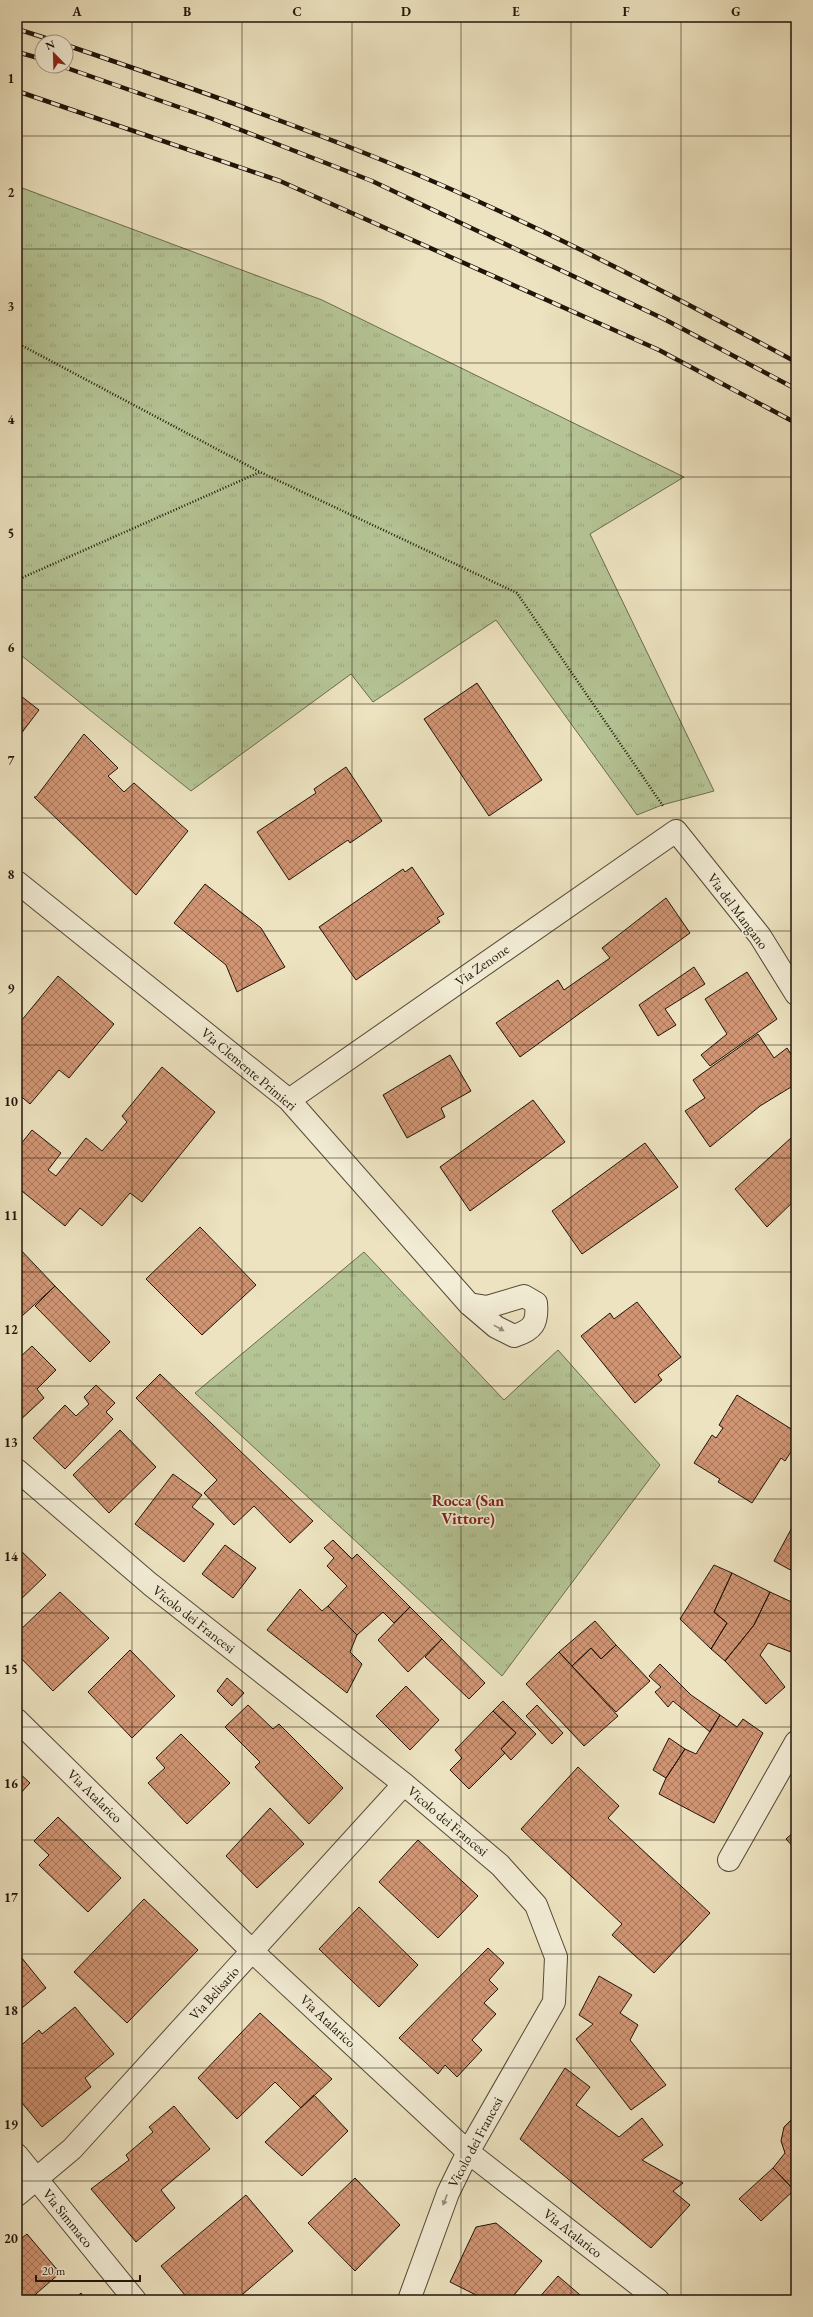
<svg xmlns="http://www.w3.org/2000/svg" width="813" height="2317" viewBox="0 0 813 2317" font-family="'EB Garamond',serif">
<style>
.grass{fill:url(#grass-tufts);stroke:#6a6c4e}
.building{fill:url(#building-cross-hatch);stroke:#201508}
.lines{fill:none;stroke-linecap:round;stroke-linejoin:round}
.minor-casing{stroke:#534836;stroke-width:24}
.path{stroke:#201508;stroke-width:2.5;stroke-dasharray:1 2;stroke-linecap:butt}
.minor{stroke:#f3edd6;stroke-width:22}
.rail-casing{stroke:#201508;stroke-width:4.5}
.rail{stroke:#f3edd6;stroke-width:3;stroke-dasharray:9;stroke-linecap:butt}
.oneway{fill:#948c79}
.grid{fill:none;stroke:#201508;stroke-width:1;stroke-opacity:0.55}
.labels{text-anchor:middle;stroke-width:3.5;stroke-linejoin:round;paint-order:stroke}
.street-label{font-size:14px;fill:#201508;stroke:#f3edd6}
.quarter-label{font-size:16px;font-weight:bold;fill:#7a1f14;stroke:#f3edd6}
.neatline{fill:none;stroke:#201508;stroke-width:1.5}
.grid-label{font-size:13px;text-anchor:middle;font-weight:bold;fill:#201508}
</style>
<defs>
<pattern id="grass-tufts" width="24" height="20" patternUnits="userSpaceOnUse"><rect width="24" height="20" fill="#b5c495"/><path d="M3 7l-1-3M5 7V3M7 7l1-3M15 17l-1-3M17 17v-4M19 17l1-3" fill="none" stroke="#9ba87f"/></pattern>
<pattern id="building-cross-hatch" width="8" height="8" patternUnits="userSpaceOnUse"><rect width="8" height="8" fill="#d19574"/><path d="M0 0l8 8M0 8l8-8" fill="none" stroke="#a9785d"/></pattern>
</defs>
<rect width="100%" height="100%" fill="#ede3c0"/>
<filter id="stains"><feTurbulence type="fractalNoise" baseFrequency=".005" numOctaves="4"/><feColorMatrix values="0 0 0 0 .2 0 0 0 0 .09 0 0 0 0 .02 0 0 0 .5 -.17"/></filter>
<radialGradient id="worn" r=".72"><stop offset=".6" stop-color="#630" stop-opacity="0"/><stop offset="1" stop-color="#630" stop-opacity=".3"/></radialGradient>
<!-- grass -->
<path class="grass" d="M17,186l305,114 362,177 -94,57 124,257 -52,14 -25,10 -141,-195 -123,82 -22,-28 -160,117 -174,-139z
M364,1252l140,148 54,-50 102,115 -158,211 -307,-283z"/>
<!-- building -->
<path class="building" d="M477,683l65,97 -53,36 -65,-97z
M17,693l22,17 -22,29z
M84,734l34,34 -10,8 16,16 10,-9 54,48 -52,64 -102,-98h2z
M346,767l36,54 -32,22 -2,-3 -59,40 -32,-48 59,-39 -2,-4z
M412,867l32,47 -7,4 3,4 -84,58 -37,-53 84,-58 2,3z
M205,884l56,44 24,39 -48,25 -11,-27 -52,-42z
M666,898l24,35 -170,124 -24,-34 62,-43 6,10 46,-32 -8,-10z
M694,967l11,17 -40,25 11,16 -18,11 -19,-31z
M747,972l30,47 -67,47 -9,-11 26,-21 -22,-35z
M58,976l56,48 -45,54 -10,-8 -29,34 -13,-11v-67z
M758,1034l16,24 13,-10 9,14v22l-36,22 -50,41 -25,-36 20,-13 -12,-18z
M450,1055l21,36 -30,17 4,9 -38,21 -24,-43z
M162,1067l53,45 -73,90 -12,-9 -28,33 -22,-18 -15,18 -48,-39v-38l15,-19 29,23 -13,17 8,6 30,-38 16,13 25,-29 -5,-6z
M533,1100l32,42 -95,69 -30,-44z
M792,1137l4,5v57l-29,28 -32,-38z
M645,1143l33,44 -96,67 -30,-43z
M200,1227l56,58 -54,50 -56,-56z
M17,1246l38,40 -33,30 -5,-5z
M55,1286l55,56 -20,20 -55,-56z
M637,1302l44,55 -23,18 4,5 -27,23 -54,-67 29,-23 4,6z
M32,1346l24,24 -19,19 7,9 -27,25v-63z
M160,1374l153,147 -23,22 -36,-37 -20,19 -30,-32 13,-13 -81,-82z
M96,1385l19,18 -9,9 7,7 -48,50 -32,-31 32,-33 11,11 13,-12 -5,-7z
M737,1395l59,37v12l-11,17 -4,-3 -29,45 -34,-21 2,-3 -26,-16 18,-28 4,3 7,-10 -4,-3z
M120,1430l36,37 -47,46 -36,-38z
M173,1474l29,21 -10,12 22,17 -30,38 -49,-38z
M796,1520v53l-22,-12z
M333,1540l19,19 5,-5 53,53 -16,16 -11,-11 -26,23 -29,-29 19,-20 -20,-20 7,-8 -10,-10z
M225,1545l31,23 -23,30 -31,-24z
M17,1547l29,28 -29,28z
M714,1565l18,8 -18,39 13,11 -16,26 -31,-30z
M732,1573l38,19 -16,33 -29,36 -14,-12 16,-26 -13,-11z
M300,1589l22,22 6,-5 29,29 -7,17 12,12 -15,29 -80,-63z
M60,1592l49,46 -56,53 -36,-37v-21z
M770,1592l26,12v50l-28,-11 -8,12 25,32 -19,17 -41,-43 29,-36z
M410,1607l32,32 -34,33 -30,-32z
M595,1621l21,24 -15,14 -10,-11 -19,18 -13,-14z
M442,1639l43,44 -16,16 -44,-42z
M616,1645l34,36 -34,31 -44,-46 19,-18 10,11z
M130,1650l45,46 -43,42 -44,-46z
M559,1652l59,64 -34,30 -58,-62z
M660,1664l31,31 29,20 -10,17 -37,-31 -5,6 -13,-15 6,-5 -12,-11z
M227,1678l17,15 -12,13 -15,-15z
M406,1686l33,34 -29,30 -34,-34z
M503,1701l33,33 -25,26 -10,-11 15,-16 -23,-22z
M248,1705l25,24 6,-5 64,64 -34,36 -54,-57 5,-5 -35,-35z
M537,1705l26,28 -11,11 -26,-28z
M493,1711l23,22 -15,16 4,4 -36,36 -19,-19 12,-12 -7,-8z
M720,1715l17,12 6,-8 20,14 -49,90 -55,-29 7,-16 19,-29 11,5z
M181,1734l49,49 -43,41 -39,-41 17,-15 -9,-10z
M669,1738l16,11 -19,29 -13,-8z
M578,1767l41,39 -11,12 102,95 -56,60 -42,-38 10,-11 -101,-95z
M17,1771l13,12 -13,14z
M270,1808l34,36 -47,44 -31,-32z
M58,1817l63,61 -33,34 -49,-47 10,-10 -15,-14z
M796,1830v20l-10,-11z
M418,1840l60,56 -40,42 -59,-56z
M144,1899l54,51 -71,73 -53,-51z
M359,1907l59,58 -39,42 -60,-58z
M488,1948l16,15 -15,17 9,9 -14,14 12,11 -24,26 10,10 -25,27 -12,-12 -7,9 -39,-36z
M17,1952l29,36 -29,24z
M599,1976l33,19 -12,18 18,12 -8,15 36,45 -35,25 -55,-71 17,-15 -14,-9z
M75,2007l39,47 -29,24 6,9 -49,40 -25,-30v-48l22,-19 3,4z
M260,2013l72,66 -31,29 -26,-26 -38,37 -39,-41z
M565,2068l25,19 -14,18 43,32 23,-19 21,27 -21,15 41,23 -10,8 17,14 -39,43 -131,-109z
M314,2095l34,36 -46,45 -37,-34z
M174,2106l36,43 -49,41 14,18 -39,34 -45,-53 38,-29 -3,-5 27,-23 -4,-5z
M796,2115v73l-2,2 -21,-22 12,-15 -4,-12 3,-14z
M773,2168l21,22 -33,31 -22,-22z
M355,2178l45,47 -45,46 -47,-48z
M246,2195l47,56 -57,49h-47l-28,-34z
M496,2223l46,38 -32,39h-24l-36,-18 26,-55z
M27,2234l33,39 -31,27h-12v-58z
M558,2276l28,24h-49z
M81,2293l5,7h-13z"/>
<g class="lines">
<!-- minor casing -->
<g class="minor-casing">
<path id="minor" d="M17,882l272,218 180,204 27,23 18,9c19,-6 24,-13 22,-33l-12,-7 -37,11 -18,-3
M289,1100l387,-269 84,105 36,58
M17,1470l133,114 254,200 96,81 36,40 20,52 -2,45 -86,150 -20,41 -39,107
M17,1720l235,231 216,201 190,148
M729,1860l67,-118
M17,2155l118,145
M17,2195l55,-46 332,-365"/>
</g>
<!-- path -->
<path class="path" d="M17,343l243,129
M17,580l243,-108 257,121 146,213"/>
<!-- minor -->
<use href="#minor" class="minor"/>
<!-- rail casing -->
<g class="rail-casing">
<path id="rail" d="M17,29l41,13
M66,45c106,36 212,73 316,115 143,58 279,129 414,202
M17,52l25,7
M61,66l149,52 162,63 292,138 132,70
M17,91l263,90 379,169 137,73"/>
</g>
<!-- rail -->
<use href="#rail" class="rail"/>
</g>
<!-- one-way arrows -->
<defs><path id="oneway-solid" d="M-6-.8H1V-3.2L6.5 0L1 3.2V.8H-6Z"/></defs>
<g class="oneway">
<use href="#oneway-solid" transform="translate(499 1328) rotate(29)"/>
<use href="#oneway-solid" transform="translate(445 2200) rotate(111)"/>
</g>
<!-- grid -->
<path class="grid" d="M132,17v2283M242,17v2283M352,17v2283M461,17v2283M571,17v2283M681,17v2283M17,136h779M17,249h779M17,363h779M17,477h779M17,590h779M17,704h779M17,818h779M17,931h779M17,1045h779M17,1158h779M17,1272h779M17,1386h779M17,1499h779M17,1613h779M17,1727h779M17,1840h779M17,1954h779M17,2068h779M17,2181h779"/>
<g class="labels">
<!-- street labels -->
<g class="street-label">
<text transform="translate(738 911) rotate(53)" y="5">Via del Mangano</text>
<text transform="translate(482 965) rotate(-35)" y="5">Via Zenone</text>
<text transform="translate(249 1069) rotate(40)" y="5">Via Clemente Primieri</text>
<text transform="translate(194 1619) rotate(38)" y="5">Vicolo dei Francesi</text>
<text transform="translate(95 1796) rotate(44)" y="5">Via Atalarico</text>
<text transform="translate(448 1821) rotate(40)" y="5">Vicolo dei Francesi</text>
<text transform="translate(214 1993) rotate(-48)" y="5">Via Belisario</text>
<text transform="translate(328 2021) rotate(43)" y="5">Via Atalarico</text>
<text transform="translate(475 2142) rotate(-62)" y="5">Vicolo dei Francesi</text>
<text transform="translate(68 2218) rotate(51)" y="5">Via Simmaco</text>
<text transform="translate(573 2233) rotate(38)" y="5">Via Atalarico</text>
</g>
<!-- quarter labels -->
<g class="quarter-label">
<text x="468" y="1506">Rocca (San<tspan x="468" dy="18">Vittore)</tspan></text>
</g>
</g>
<!-- margin -->
<rect width="813" height="2317" fill="none" stroke="#ede3c0" stroke-width="44"/>
<!-- north arrow -->
<g transform="translate(54 54) rotate(337)"><circle r="19" fill="#f3edd6" stroke="#9f9784"/>
<path d="M0-3L7 15L0 10L-7 15Z" fill="#8f2418"/>
<text y="-6" font-size="11" font-weight="bold" text-anchor="middle" fill="#201508">N</text>
</g>
<!-- scale -->
<path d="M36 2275v6h104v-6" fill="none" stroke="#201508" stroke-width="2"/>
<text x="42" y="2275" font-size="12" fill="#201508" stroke="#f3edd6" stroke-width="3" paint-order="stroke">20 m</text>
<rect x="22" y="22" width="769" height="2273" class="neatline"/>
<g class="grid-label">
<text x="77" y="16">A</text>
<text x="187" y="16">B</text>
<text x="297" y="16">C</text>
<text x="406" y="16">D</text>
<text x="516" y="16">E</text>
<text x="626" y="16">F</text>
<text x="736" y="16">G</text>
<text x="11" y="83">1</text>
<text x="11" y="197">2</text>
<text x="11" y="311">3</text>
<text x="11" y="424">4</text>
<text x="11" y="538">5</text>
<text x="11" y="652">6</text>
<text x="11" y="765">7</text>
<text x="11" y="879">8</text>
<text x="11" y="993">9</text>
<text x="11" y="1106">10</text>
<text x="11" y="1220">11</text>
<text x="11" y="1334">12</text>
<text x="11" y="1447">13</text>
<text x="11" y="1561">14</text>
<text x="11" y="1674">15</text>
<text x="11" y="1788">16</text>
<text x="11" y="1902">17</text>
<text x="11" y="2015">18</text>
<text x="11" y="2129">19</text>
<text x="11" y="2243">20</text>
</g>
<rect width="100%" height="100%" filter="url(#stains)"/>
<rect width="100%" height="100%" fill="url(#worn)"/>
</svg>
